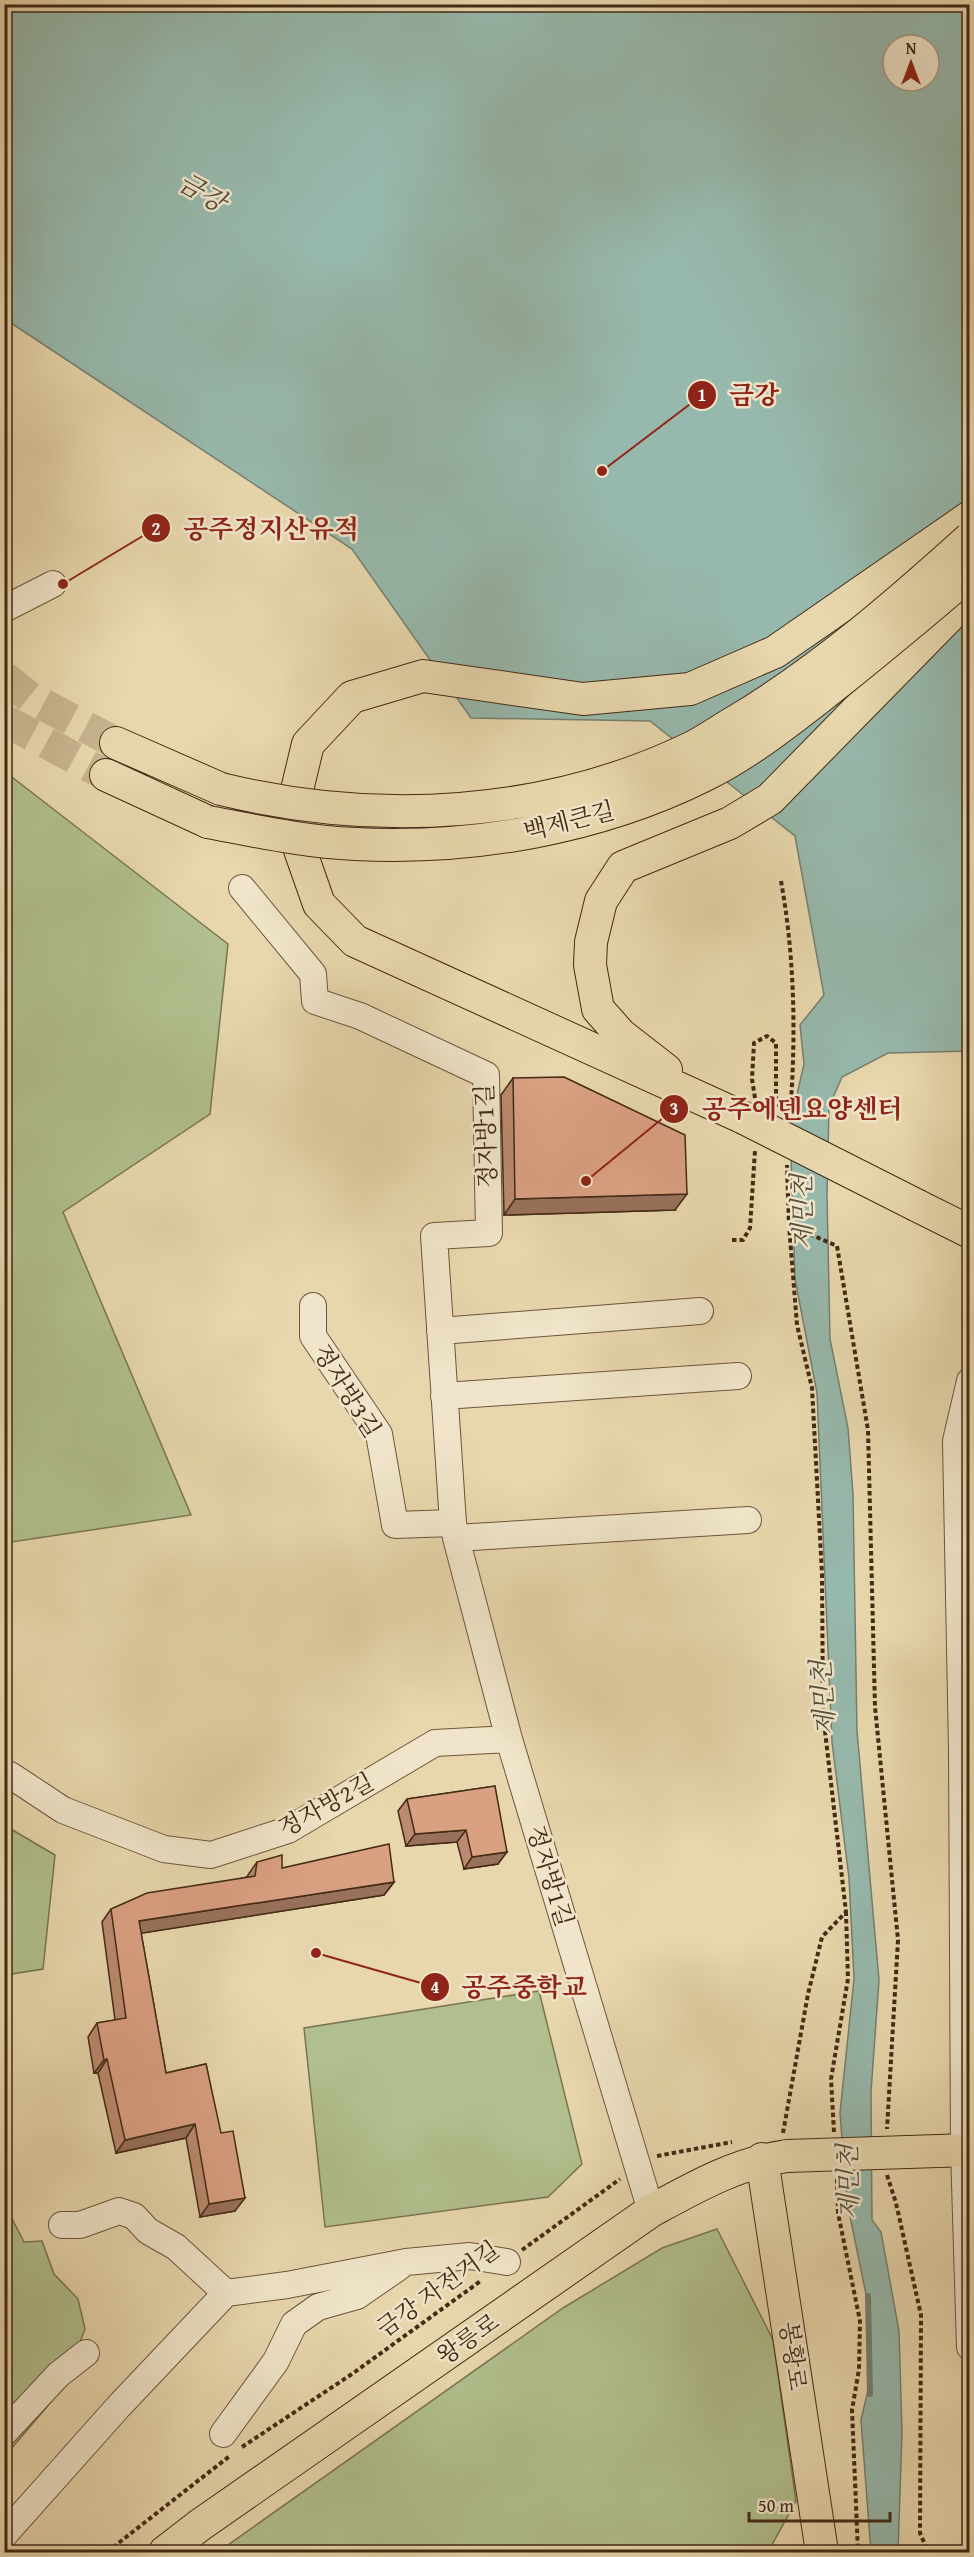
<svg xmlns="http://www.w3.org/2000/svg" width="974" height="2557" viewBox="0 0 974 2557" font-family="'Gentium Book Plus','Noto Serif KR',serif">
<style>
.green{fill:#b1bf8e;stroke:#7a7452;stroke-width:1.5}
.water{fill:#97b9ad;stroke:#758070;stroke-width:1.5;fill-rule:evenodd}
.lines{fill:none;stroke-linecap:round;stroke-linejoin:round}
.stream{stroke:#758070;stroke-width:6}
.major-tunnel{stroke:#c7b48f;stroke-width:32;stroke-dasharray:32 16;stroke-linecap:butt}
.minor-casing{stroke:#6c553b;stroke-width:28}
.major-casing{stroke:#422a15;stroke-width:34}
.path{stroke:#422a15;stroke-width:4;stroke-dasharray:4.5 3;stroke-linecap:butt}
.minor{stroke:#f0e5ca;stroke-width:26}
.major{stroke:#e8d7ad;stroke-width:32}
.major-bridge-casing{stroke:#422a15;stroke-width:34;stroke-linecap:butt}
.major-bridge{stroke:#e8d7ad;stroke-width:32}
.wall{fill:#bb8a70;stroke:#422a15;stroke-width:1.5}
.shaded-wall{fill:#99705b;stroke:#422a15;stroke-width:1.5}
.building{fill:#daa082;stroke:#422a15;stroke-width:1.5}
.labels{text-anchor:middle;stroke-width:5;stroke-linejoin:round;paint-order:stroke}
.street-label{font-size:24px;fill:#422a15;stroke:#f0e5ca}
.water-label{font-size:26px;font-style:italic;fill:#574e3b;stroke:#f0e5ca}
.leader{fill:none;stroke:#8f2418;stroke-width:2}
.callout-dot{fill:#8f2418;stroke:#f0e5ca;stroke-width:2}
.mark-label{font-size:18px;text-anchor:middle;font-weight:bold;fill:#fff}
.callout-label{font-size:26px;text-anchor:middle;font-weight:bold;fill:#8f2418;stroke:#f0e5ca;stroke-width:5;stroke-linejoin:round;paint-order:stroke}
</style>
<rect width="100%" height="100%" fill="#e8d7ad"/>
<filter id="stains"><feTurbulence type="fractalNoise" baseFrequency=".00333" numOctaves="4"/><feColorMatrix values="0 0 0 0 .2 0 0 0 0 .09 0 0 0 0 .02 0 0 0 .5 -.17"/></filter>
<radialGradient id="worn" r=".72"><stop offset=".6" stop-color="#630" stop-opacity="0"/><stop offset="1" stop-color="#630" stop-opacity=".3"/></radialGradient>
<!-- green -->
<path class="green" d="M4,771l224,173 -18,170 -147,98 128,303 -186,28z
M4,1825l51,30 -12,114 -38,6z
M539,1991l43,173 -34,33 -223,30 -21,-199z
M4,2203l20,39 18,-1 12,33 24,25 7,30 -23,60 -57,67z
M717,2229l56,111 23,161 -28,51h-550l345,-244 99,-60z"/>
<!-- water -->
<path class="water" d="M4,5h965v1046l-81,2 -46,24 -13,30 -2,88 3,144 18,89 5,66 4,237 22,249 -8,112 1,128 9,12 18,99 3,101 -4,120h-27l-10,-132 8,-34 -1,-82 -21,-102 -7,-89 14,-134 -5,-101 -17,-136 -15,-349 -22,-114 -5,-154 14,-61 -4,-39 24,-30 -29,-159 -145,-115 -179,-3 -119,-169 -347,-230zM893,45h36v36h-36z"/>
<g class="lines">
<!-- stream -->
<path class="stream" d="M868,2296l2,98"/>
<!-- major-tunnel -->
<path class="major-tunnel" d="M4,677l25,20 87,46
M4,720l102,55"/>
<!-- minor casing -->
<g class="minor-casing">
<path id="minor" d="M4,609l49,-25
M242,888l71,86 2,27 45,15 126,59 3,158 -55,3 19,287 3,15 53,201 142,472
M313,1306v30l66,98 16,91 58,-2
M440,1331l260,-20
M970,1381l-14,60 6,308 2,401 6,197
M444,1396l294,-20
M456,1538l292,-18
M10,1775l53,35 101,39 47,6 77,-25 147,-87 74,-4
M62,2225h18l39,-14 15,5 14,15 28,16 50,46
M4,2433l54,-58 28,-22
M223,2434l53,-73 18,-37 24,-17 39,-11 42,-29
M4,2535l115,-129 107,-113 61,-8 119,-23 64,-6 37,6"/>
</g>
<!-- major casing -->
<g class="major-casing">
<path id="major" d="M116,743l105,46
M106,775l102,47
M666,1070l-45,-35 -23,-26 -8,-44 1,-23 10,-41 22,-34 107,-44 40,-24 200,-204
M744,1118l-389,-177 -36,-37 -19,-54 -3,-60 11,-46 44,-47 71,-21 160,23 107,-10 85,-37 195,-135
M918,1206l52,26
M938,2151l32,-1
M762,2159l60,393
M165,2552l35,-27 451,-314c44,-24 86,-48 136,-55"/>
</g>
<!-- path -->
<path class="path" d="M781,881c14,78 15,156 9,235
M755,1098l-3,-19 2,-36 13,-7 9,7v64
M789,1225l48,21 31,184 7,277 23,233 -11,189
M732,1240h11l7,-12 5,-78
M834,2132l-3,-53 17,-100 -2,-66
M783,2133l25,-139 14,-57 24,-25 -23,-198 -1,-140 -10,-186 -15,-63 -8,-100 -2,-60
M657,2156l75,-14
M887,2175l9,28 25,112 -1,218 8,19
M837,2179l1,34 22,108 -1,48 -7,41 6,142
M522,2250l98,-71
M242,2447l110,-73 130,-94
M107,2552l124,-97"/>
<!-- minor -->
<use href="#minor" class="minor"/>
<!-- major -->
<use href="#major" class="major"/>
<!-- major-bridge casing -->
<g class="major-bridge-casing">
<path id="major-bridge" d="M221,789c156,38 324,29 470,-41 16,-8 31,-19 47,-28 84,-51 159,-116 232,-182
M208,822c48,9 98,20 147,22 118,6 243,-16 348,-68 47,-23 90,-58 131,-90 46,-37 91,-74 136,-113
M744,1118l174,88
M787,2156l151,-5"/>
</g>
<!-- major-bridge -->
<use href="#major-bridge" class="major-bridge"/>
</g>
<!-- wall -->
<path class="wall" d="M513,1078l162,132 -171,5 -3,-120z
M495,1786l3,78 -34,5 -7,-27 -51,4 -8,-35 9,-12z
M257,1862l25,6 112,14 -10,13 -243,38 25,140 40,-9 29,147 -35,6 -14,-79 -70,15 -18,-80h-4l-6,-36 9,-14 18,-3 -13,-98 9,-13 136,-32 1,-2z"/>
<!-- shaded-wall -->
<path class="shaded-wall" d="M687,1194l-12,16 -171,5 11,-16z
M466,1830l-9,12 -51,4 9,-12z
M507,1852l-9,12 -34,5 8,-12z
M394,1882l-10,13 -254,40 9,-14z
M107,2059l-9,14h-4l10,-13z
M195,2124l-9,14 -70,15 9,-13z
M245,2198l-10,13 -35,6 9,-13z"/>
<!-- building -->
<path class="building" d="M564,1077l121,58 2,59 -172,5 -2,-121z
M495,1786l12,66 -35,5 -6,-27 -51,4 -8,-35z
M389,1844l5,38 -255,39 27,152 40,-9 15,69 12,-2 12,67 -36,6 -14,-80 -70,16 -18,-81 -3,1 -7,-37 29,-5 -15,-109 36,-16 108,-17 2,-14 25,-7v13z"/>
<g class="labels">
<!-- street labels -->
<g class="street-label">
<text transform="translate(569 821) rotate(-14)" y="8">백제큰길</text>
<text transform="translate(486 1136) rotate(-92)" y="8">정자방1길</text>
<text transform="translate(347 1391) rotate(58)" y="8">정자방3길</text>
<text transform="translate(326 1805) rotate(-29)" y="8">정자방2길</text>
<text transform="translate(550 1876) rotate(73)" y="8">정자방1길</text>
<text transform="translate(438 2289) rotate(-36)" y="8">금강 자전거길</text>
<text transform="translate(468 2339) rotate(-35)" y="8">왕릉로</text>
<text transform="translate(793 2356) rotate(82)" y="8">봉황로</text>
</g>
<!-- water labels -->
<g class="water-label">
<text transform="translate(202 192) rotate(30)" y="9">금강</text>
<text transform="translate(802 1212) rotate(-91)" y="9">제민천</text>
<text transform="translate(823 1698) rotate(-94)" y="9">제민천</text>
<text transform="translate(848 2182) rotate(-91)" y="9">제민천</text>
</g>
</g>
<!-- callouts -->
<path class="leader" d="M602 471L702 395M63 584L156 528M586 1181L674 1109M316 1953L435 1987"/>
<g class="callout-dot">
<circle cx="602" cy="471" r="6"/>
<circle cx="63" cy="584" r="6"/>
<circle cx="586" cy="1181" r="6"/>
<circle cx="316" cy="1953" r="6"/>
<circle cx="702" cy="395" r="15"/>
<circle cx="156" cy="528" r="15"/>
<circle cx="674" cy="1109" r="15"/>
<circle cx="435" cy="1987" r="15"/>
</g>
<g class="mark-label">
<text x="702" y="401">1</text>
<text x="156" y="535">2</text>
<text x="674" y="1115">3</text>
<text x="435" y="1993">4</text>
</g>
<g class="callout-label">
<text x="754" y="404">금강</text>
<text x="271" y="538">공주정지산유적</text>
<text x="802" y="1118">공주에덴요양센터</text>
<text x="524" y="1996">공주중학교</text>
</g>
<!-- margin -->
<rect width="974" height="2557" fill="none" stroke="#e8d7ad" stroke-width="24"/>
<rect x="6" y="6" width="962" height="2545" fill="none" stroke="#422a15" stroke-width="3"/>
<rect x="12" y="12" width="950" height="2533" fill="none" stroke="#422a15" stroke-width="1.5"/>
<!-- north arrow -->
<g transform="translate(911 63)"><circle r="28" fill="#f0e5ca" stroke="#aa9a82" stroke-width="1.5"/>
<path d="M0-4.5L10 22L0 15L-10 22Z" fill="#8f2418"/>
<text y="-9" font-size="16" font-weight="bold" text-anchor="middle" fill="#422a15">N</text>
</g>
<!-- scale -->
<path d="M749 2512v9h141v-9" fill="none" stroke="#422a15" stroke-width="3"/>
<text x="758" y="2512" font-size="18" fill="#422a15" stroke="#f0e5ca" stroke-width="4.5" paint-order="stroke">50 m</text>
<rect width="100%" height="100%" filter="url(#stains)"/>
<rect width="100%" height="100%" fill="url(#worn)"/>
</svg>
